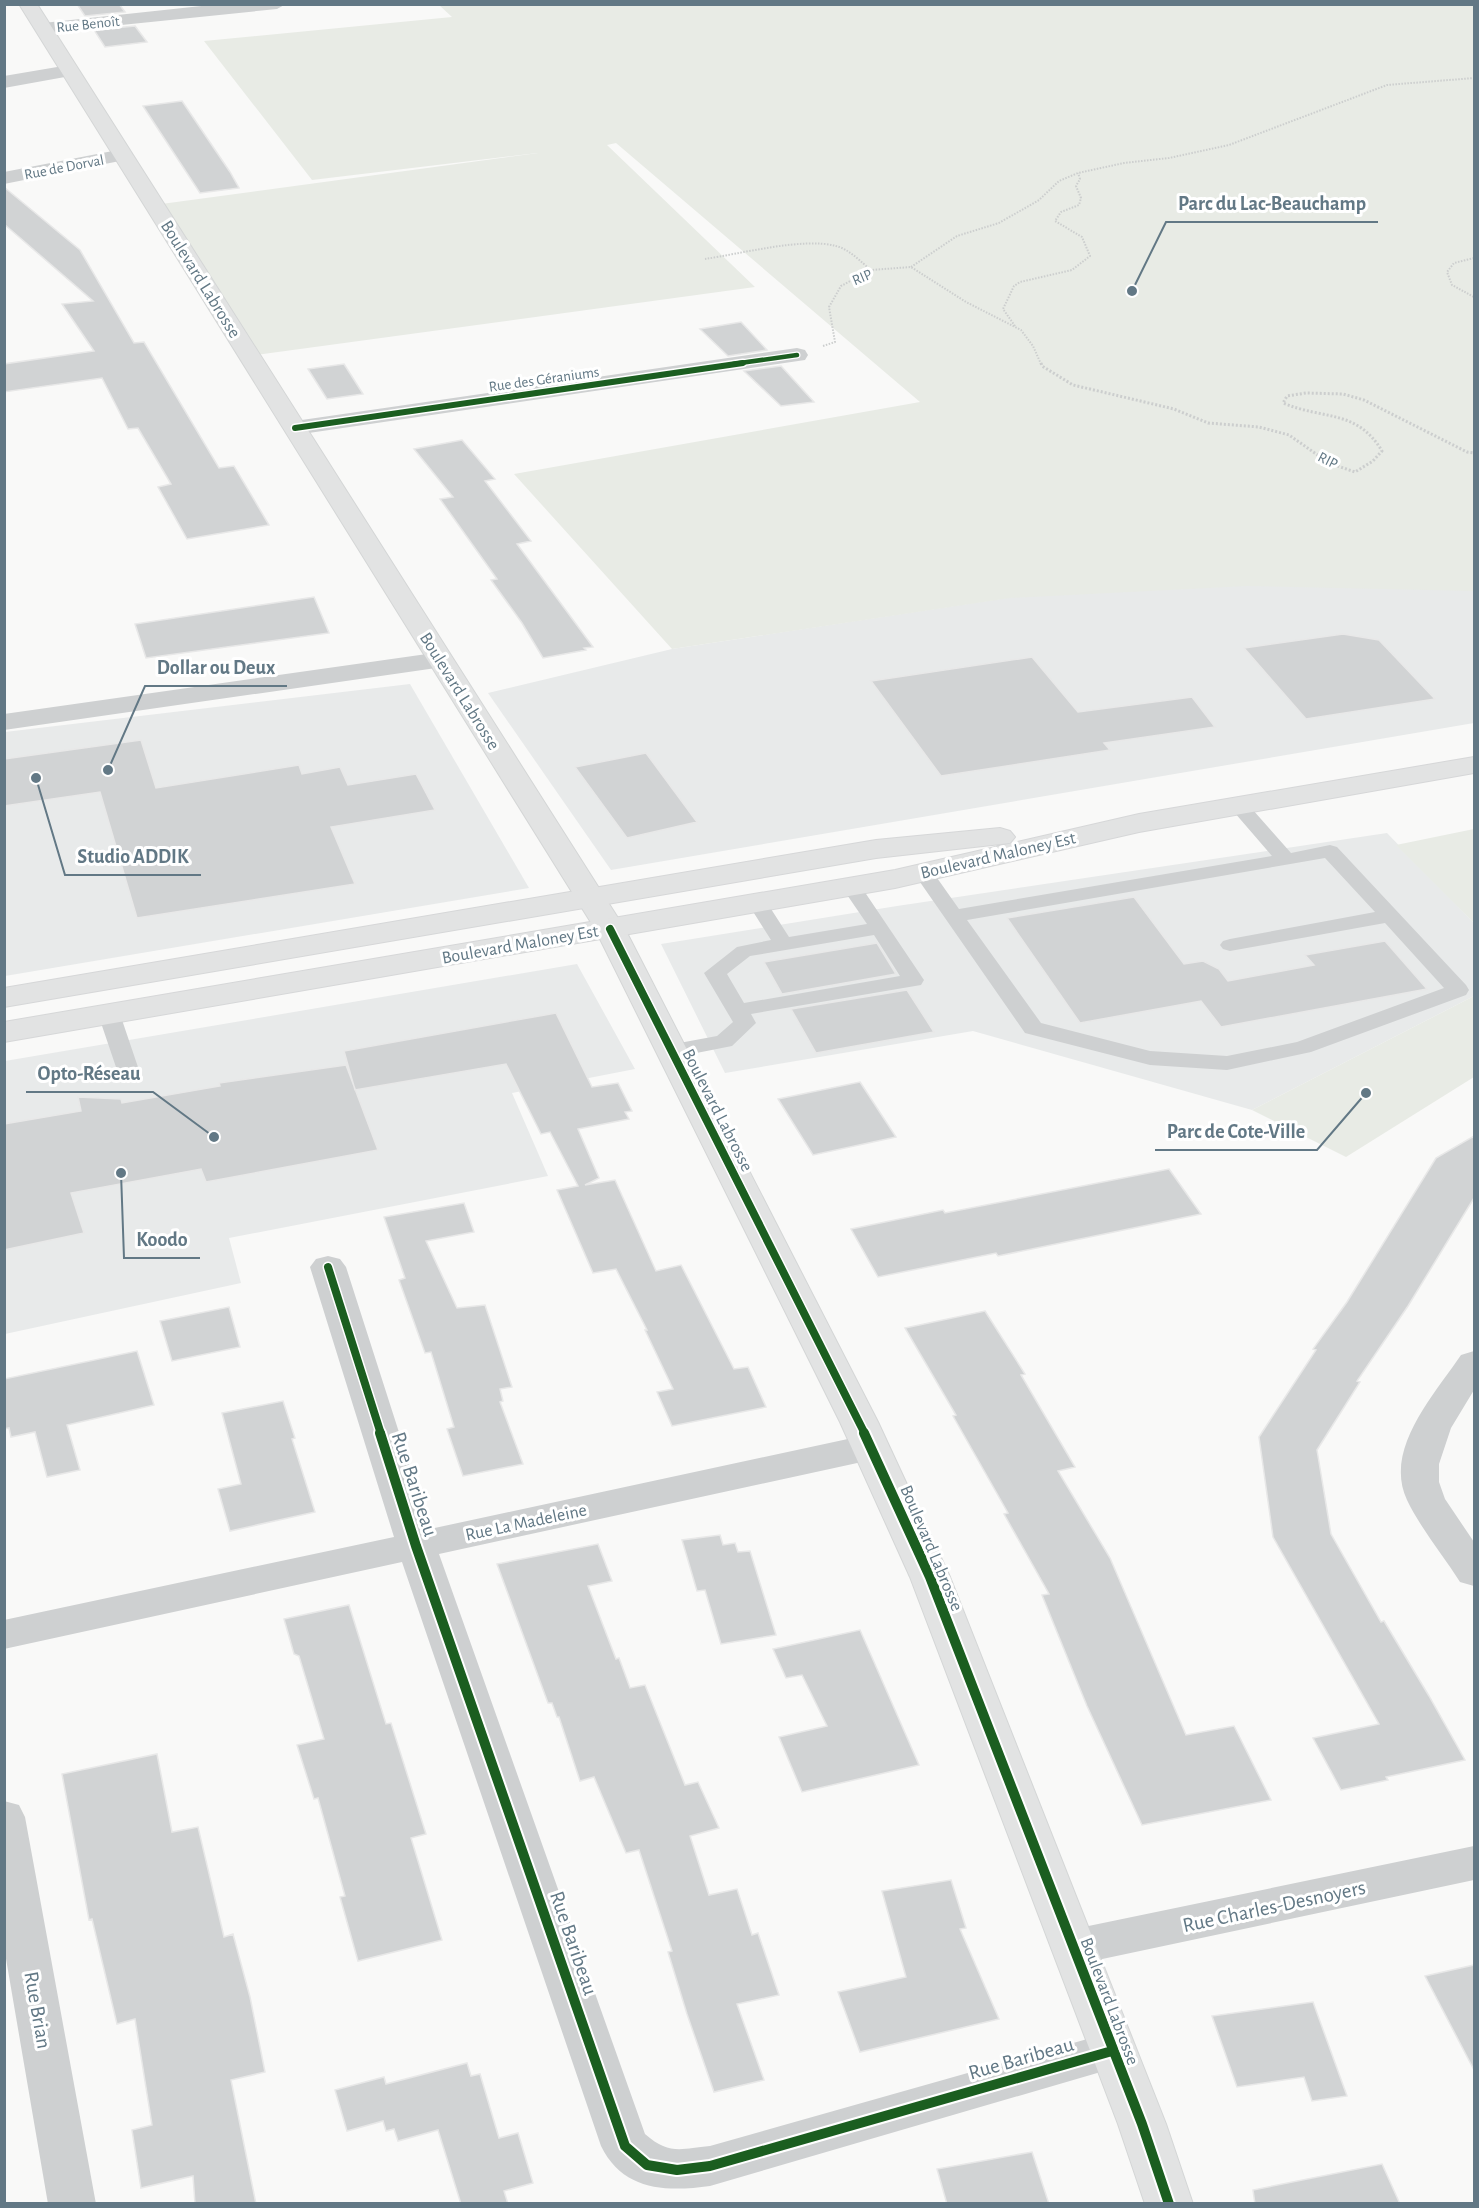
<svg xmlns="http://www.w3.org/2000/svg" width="1479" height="2208" viewBox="0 0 1479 2208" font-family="'Alegreya Sans',sans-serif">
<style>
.built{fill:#e8eaea}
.green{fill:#e8ebe5}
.building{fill:#d1d3d4;stroke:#e8e8e8;stroke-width:1.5}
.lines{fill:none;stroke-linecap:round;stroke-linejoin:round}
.secondary-casing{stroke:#d4d6d6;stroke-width:2}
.primary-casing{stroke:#d6d7d8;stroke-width:2}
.path-far1{stroke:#cccece;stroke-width:2;stroke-dasharray:1.5 1.5;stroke-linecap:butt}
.path{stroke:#cccece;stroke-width:3;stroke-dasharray:2 2;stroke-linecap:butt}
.lane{fill:#ced0d1;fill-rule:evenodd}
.street{fill:#ced0d1;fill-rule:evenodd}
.secondary{fill:#e2e3e3;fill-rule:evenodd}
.primary{fill:#e2e3e3;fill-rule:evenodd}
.cycleway-far3-casing{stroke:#fff;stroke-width:7}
.cycleway-far2-casing{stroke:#fff;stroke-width:9}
.cycleway-far1-casing{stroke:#fff;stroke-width:11}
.cycleway-casing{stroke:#fff;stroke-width:14}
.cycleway-far3{stroke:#1b5e20;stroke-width:4.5}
.cycleway-far2{stroke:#1b5e20;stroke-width:6}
.cycleway-far1{stroke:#1b5e20;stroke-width:8}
.cycleway{stroke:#1b5e20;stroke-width:10}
.labels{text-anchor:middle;stroke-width:6;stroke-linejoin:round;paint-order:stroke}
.far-street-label{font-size:15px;fill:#627885;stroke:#fff}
.street-label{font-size:18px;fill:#627885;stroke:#fff}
.near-street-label{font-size:21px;fill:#627885;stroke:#fff}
.leader{fill:none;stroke:#627885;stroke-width:2}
.callout-dot{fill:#627885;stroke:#fff;stroke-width:2}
.callout-label{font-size:20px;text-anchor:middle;font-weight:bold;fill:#627885;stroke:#fff;stroke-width:6;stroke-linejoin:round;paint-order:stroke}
</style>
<rect width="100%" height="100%" fill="#f9f9f8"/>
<!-- built -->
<path class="built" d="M1255,560l219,7v156l-863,147 -123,-177 184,-44z
M410,684l119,204 -524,88v-244z
M1387,833l87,90v73l-222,114 -279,-79 -248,42 -64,-129 236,-38z
M577,964l58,105 -123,24 36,83 -319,62 12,45 -236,51v-273z"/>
<!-- green -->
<path class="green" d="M439,5h1035v586l-227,-5 -237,12 -338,51 -158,-175 406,-72 -304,-259 -9,2 148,142 -506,69 -95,-151 384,-52 -226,27 -108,-139 248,-24z
M1474,829v94l-78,-78z
M1474,996v81l-128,80 -94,-47z"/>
<!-- building -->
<path class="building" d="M77,4h42l6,8 -40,4z
M135,26l12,16 -42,5 -11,-17z
M182,101l48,71 9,16 -39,5 -57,-87z
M4,187l76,63 54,93 10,-1 75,126 15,-2 35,59 -82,14 -29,-52 13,-3 -33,-56 -10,1 -26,-51 -98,14v-28l90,-13 -32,-47 31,-3 -89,-77z
M741,322l26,28 -39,6 -28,-27z
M344,364l19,30 -36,5 -19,-30z
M781,366l33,36 -33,4 -37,-35z
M462,440l33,39 -10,2 46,60 -14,3 76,103 -9,1 2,2 -43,8 -21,-35 -31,-43 6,-1 -57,-80 13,-2 -39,-48z
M314,597l15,36 -183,25 -11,-34z
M1343,634l36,6 56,59 -129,20 -62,-71z
M1032,657l46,55 114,-15 23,30 -111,16 6,7 -169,26 -70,-95z
M141,740l15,48 143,-23 3,9 38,-7 8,18 68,-11 19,36 -104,17 24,57 -218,34 -37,-126 -96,14v-47z
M646,753l51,69 -70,16 -52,-71z
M1134,897l50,67 19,-3 16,8 9,12 86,-16 -9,-10 80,-14 42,48 -206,38 -20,-26 -121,22 -73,-105z
M877,943l19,31 -114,20 -18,-32z
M907,990l27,42 -118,21 -25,-44z
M556,1013l36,74 26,-4 14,28 -7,1 4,7 -51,10 21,49 -14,7 30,-5 41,91 25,-6 53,104 14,-2 18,40 -94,19 -15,-34 16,-3 -28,-59h2l-31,-61 -23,4 -36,-83 21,-4 -28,-54 -9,2 -35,-70 -151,26 -11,-39z
M346,1065l32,85 -172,32 -5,-13 -130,24 13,40 -80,17v-126l77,-13 -3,-14 43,2 1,4 98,-17 -1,-3z
M860,1082l36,55 -83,18 -35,-56z
M1474,1136v62l-66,108 -51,75 3,1 -43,68 14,84 50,88 3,-1 45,75 36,64 -79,17 2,3 -47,10 -28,-52 66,-14 -106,-187 -14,-100 57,-87 -3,-1 34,-47 89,-144z
M1169,1169l32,45 -203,42 -2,-3 -118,24 -27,-48 92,-19 2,3z
M464,1203l10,29 -48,9 31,67 28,-3 27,82 -12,2 3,12 -3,1 23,62 -60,12 -16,-47 7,-2 -23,-75 -6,1 -26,-73 6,-2 -21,-61z
M229,1307l11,40 -68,14 -12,-40z
M985,1311l40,63 -4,1 54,92 -17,4 52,87 76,177 48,-9 37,74 -129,25 -55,-119 -45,-111 7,-1 -45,-80 4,-1 -55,-97 3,-1 -51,-87z
M137,1351l17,54 -87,20 13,45 -33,7 -12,-45 -24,5 -2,-9 -5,1v-50z
M283,1401l12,37 -3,1 23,73 -85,19 -12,-42 23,-5 -19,-71z
M720,1535l3,10 12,-2 3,9 12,-1 26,84 -55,9 -16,-54 -8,1 -15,-51z
M598,1544l14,37 -24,5 28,73 3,-1 11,30 15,-3 40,100 13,-3 21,46 -29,8 19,59 28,-6 15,46 6,-2 21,62 -42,9 27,76 -50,12 -27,-78 -19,-62 4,-1 -33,-101 -13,3 -32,-76 -14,4 -21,-64h-2l-5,-14h-4l-51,-139z
M349,1605l37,119 5,-1 35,111 -15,4 31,102 -84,21 -18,-64 5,-1 -27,-98 -4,1 -17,-54 27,-6 -25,-83 -5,-2 -10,-35z
M860,1630l59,135 -117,27 -23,-55 48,-11 -25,-51 -16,3 -13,-29z
M157,1754l15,78 26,-5 26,110 9,-3 17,63 15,75 -34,8 25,124h-61l-2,-28 -52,12 -9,-58 20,-5 -17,-106 -18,5 -25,-105 -3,1 -27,-146z
M951,1880l15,48 -6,1 39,90 -139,33 -22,-60 68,-15 -24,-86z
M1474,1965v105l-49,-94z
M1313,2002l34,94 -35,5 -8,-24 -67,10 -25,-71z
M467,2063l4,13 9,-2 19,64 19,-5 15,50 -29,8 4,13h-47l-23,-74 -40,11 -4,-12 -8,2 -3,-10 -36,10 -12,-41 49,-13 2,7z
M1032,2152l17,52h-102l-10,-35z
M1382,2164l18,40h-145l-2,-14z"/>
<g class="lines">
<!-- secondary casing -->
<g class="secondary-casing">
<path id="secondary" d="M19,4h18l588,925 253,493 72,155 216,547 27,80h-48l-27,-80 -208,-547 -70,-155 -245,-493z"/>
</g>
<!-- primary casing -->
<g class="primary-casing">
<path id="primary" d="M1474,757v16l-335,59 -244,56 -891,154v-20l891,-152 244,-56z
M1000,828l10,3 5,6 -5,6 -134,15 -872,149v-19l872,-148z"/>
</g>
<!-- path-far1 -->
<path class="path-far1" d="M1474,258l-20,5 -7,9 5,13 22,12
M705,259c34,-5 99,-22 131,-13 13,3 25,16 35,24
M911,267l46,-31 42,-13 40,-23 20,-19 19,-8 46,-10 45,-5 60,-13 158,-60 87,-7
M1015,326l-12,-17 11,-23 6,-4 52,-12 18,-14 -8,-19 -27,-16 6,-9 18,-7 2,-7 -5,-12 4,-7 -2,-6
M823,346l12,-4 -6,-35 12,-21 30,-16 40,-3 55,35 55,28 12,16 8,18"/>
<!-- path -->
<path class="path" d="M1041,363l1,3 31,19 101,24 34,14 51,4 30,8 40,28 26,9 18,-11 9,-10c-25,-42 -59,-31 -99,-48l4,-7 19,-3 37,1 21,6 103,52 7,1"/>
<!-- lane -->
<path class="lane" d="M1238,799l7,2 46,52 39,-8 7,2 129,138 3,5 -3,5 -155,57 -84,18 -77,-5 -125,-32 -112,-161 3,-4h14l29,41 313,-53 -44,-51 3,-4zM1325,858l50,54 -145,27 -7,2 -3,4 3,4 7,2 155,-28 59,65 -147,54 -70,14 -77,-5 -109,-28 -74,-103z
M851,880l7,2 66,98 -3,5 -170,29 5,9 -24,23 -61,12 -8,-2 -3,-5 3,-5 54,-10 16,-14 -29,-49 33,-26 34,-7 -24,-38 3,-4 7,-2 7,2 25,39 78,-13 -26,-38 3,-4zM874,935l26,41 -156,27 -17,-29 23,-18z
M109,1008l8,1 3,5 20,59 -3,5 -8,2 -8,-2 -3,-5 -20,-59 3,-5z"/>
<!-- street -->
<path class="street" d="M220,4h66l-9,5 -234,24 -6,-1 -3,-4 3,-4 6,-1z
M69,65l7,2 2,4 -2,4 -72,13v-12z
M123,149l7,2 3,4 -3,4 -126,25v-12z
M797,348l8,2 3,5 -3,5 -510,75 -8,-2 -4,-5 4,-5 8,-2z
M441,652l9,2 4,6 -4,6 -446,64v-16z
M328,1256l12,3 6,8 84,262 441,-95 13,4 6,9 -6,9 -13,4 -432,94 206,580c24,21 35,15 65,12l402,-114 16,6 7,13 -7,13 -418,122c-44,6 -87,5 -109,-40l-199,-584 -398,87v-29l390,-83 -84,-270 6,-8z
M1474,1351v39l-23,38 -12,36v18l6,17 29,43v44l-14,-4c-17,-27 -39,-53 -53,-82 -24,-51 28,-106 54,-145z
M4,1801l15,4 6,12 71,387h-48l-44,-257z
M1474,1846v34l-400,85 -16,-5 -6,-13 6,-13 16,-5z"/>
<!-- secondary -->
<use href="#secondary" class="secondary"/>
<!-- primary -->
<use href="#primary" class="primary"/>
<!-- cycleway-far3 casing -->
<g class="cycleway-far3-casing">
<path id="cycleway-far3" d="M733,364l64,-9"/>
</g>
<!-- cycleway-far2 casing -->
<g class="cycleway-far2-casing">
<path id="cycleway-far2" d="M295,428l448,-65"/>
</g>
<!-- cycleway-far1 casing -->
<g class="cycleway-far1-casing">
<path id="cycleway-far1" d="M610,929l255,505
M328,1267l53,167"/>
</g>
<!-- cycleway casing -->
<g class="cycleway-casing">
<path id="cycleway" d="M380,1433l36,113 209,600 22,19 30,5 33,-4 402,-115
M864,1433l66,144 212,547 27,80"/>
</g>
<!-- cycleway-far3 -->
<use href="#cycleway-far3" class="cycleway-far3"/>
<!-- cycleway-far2 -->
<use href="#cycleway-far2" class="cycleway-far2"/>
<!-- cycleway-far1 -->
<use href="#cycleway-far1" class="cycleway-far1"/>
<!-- cycleway -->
<use href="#cycleway" class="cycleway"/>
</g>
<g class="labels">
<!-- far-street labels -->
<g class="far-street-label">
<text transform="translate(88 24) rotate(-6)" y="5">Rue Benoît</text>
<text transform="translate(64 167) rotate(-11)" y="5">Rue de Dorval</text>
<text transform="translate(862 277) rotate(-23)" y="5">RIP</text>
<text transform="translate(544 379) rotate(-8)" y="5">Rue des Géraniums</text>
<text transform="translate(1328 460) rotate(27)" y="5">RIP</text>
</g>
<!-- street labels -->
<g class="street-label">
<text transform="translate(201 279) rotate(58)" y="6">Boulevard Labrosse</text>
<text transform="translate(460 691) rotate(58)" y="6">Boulevard Labrosse</text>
<text transform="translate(998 855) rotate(-13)" y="6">Boulevard Maloney Est</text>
<text transform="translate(520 944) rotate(-10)" y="6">Boulevard Maloney Est</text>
<text transform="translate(718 1110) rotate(63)" y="6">Boulevard Labrosse</text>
<text transform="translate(526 1522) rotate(-12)" y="6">Rue La Madeleine</text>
<text transform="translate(932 1548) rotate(67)" y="6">Boulevard Labrosse</text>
<text transform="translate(1110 2001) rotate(69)" y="6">Boulevard Labrosse</text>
</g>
<!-- near-street labels -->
<g class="near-street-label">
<text transform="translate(415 1484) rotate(72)" y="7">Rue Baribeau</text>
<text transform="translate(1274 1906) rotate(-12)" y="7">Rue Charles-Desnoyers</text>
<text transform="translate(574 1943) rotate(71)" y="7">Rue Baribeau</text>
<text transform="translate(38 2010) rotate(80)" y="7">Rue Brian</text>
<text transform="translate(1021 2058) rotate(-16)" y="7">Rue Baribeau</text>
</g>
</g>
<!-- callouts -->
<path class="leader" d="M1132 291L1166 222H1378M108 770L145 686H287M36 778L65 875H201M214 1137L153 1092H26M1366 1093L1317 1150H1155M121 1173L124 1258H200"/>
<g class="callout-dot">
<circle cx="1132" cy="291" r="6"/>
<circle cx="108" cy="770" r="6"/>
<circle cx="36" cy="778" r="6"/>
<circle cx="214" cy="1137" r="6"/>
<circle cx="1366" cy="1093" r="6"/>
<circle cx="121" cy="1173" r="6"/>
</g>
<g class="callout-label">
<text x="1272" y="210">Parc du Lac-Beauchamp</text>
<text x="216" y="674">Dollar ou Deux</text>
<text x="133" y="863">Studio ADDIK</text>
<text x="89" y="1080">Opto-Réseau</text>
<text x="1236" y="1138">Parc de Cote-Ville</text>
<text x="162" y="1246">Koodo</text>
</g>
<!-- border -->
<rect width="1479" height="2208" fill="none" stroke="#627885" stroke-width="12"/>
</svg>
